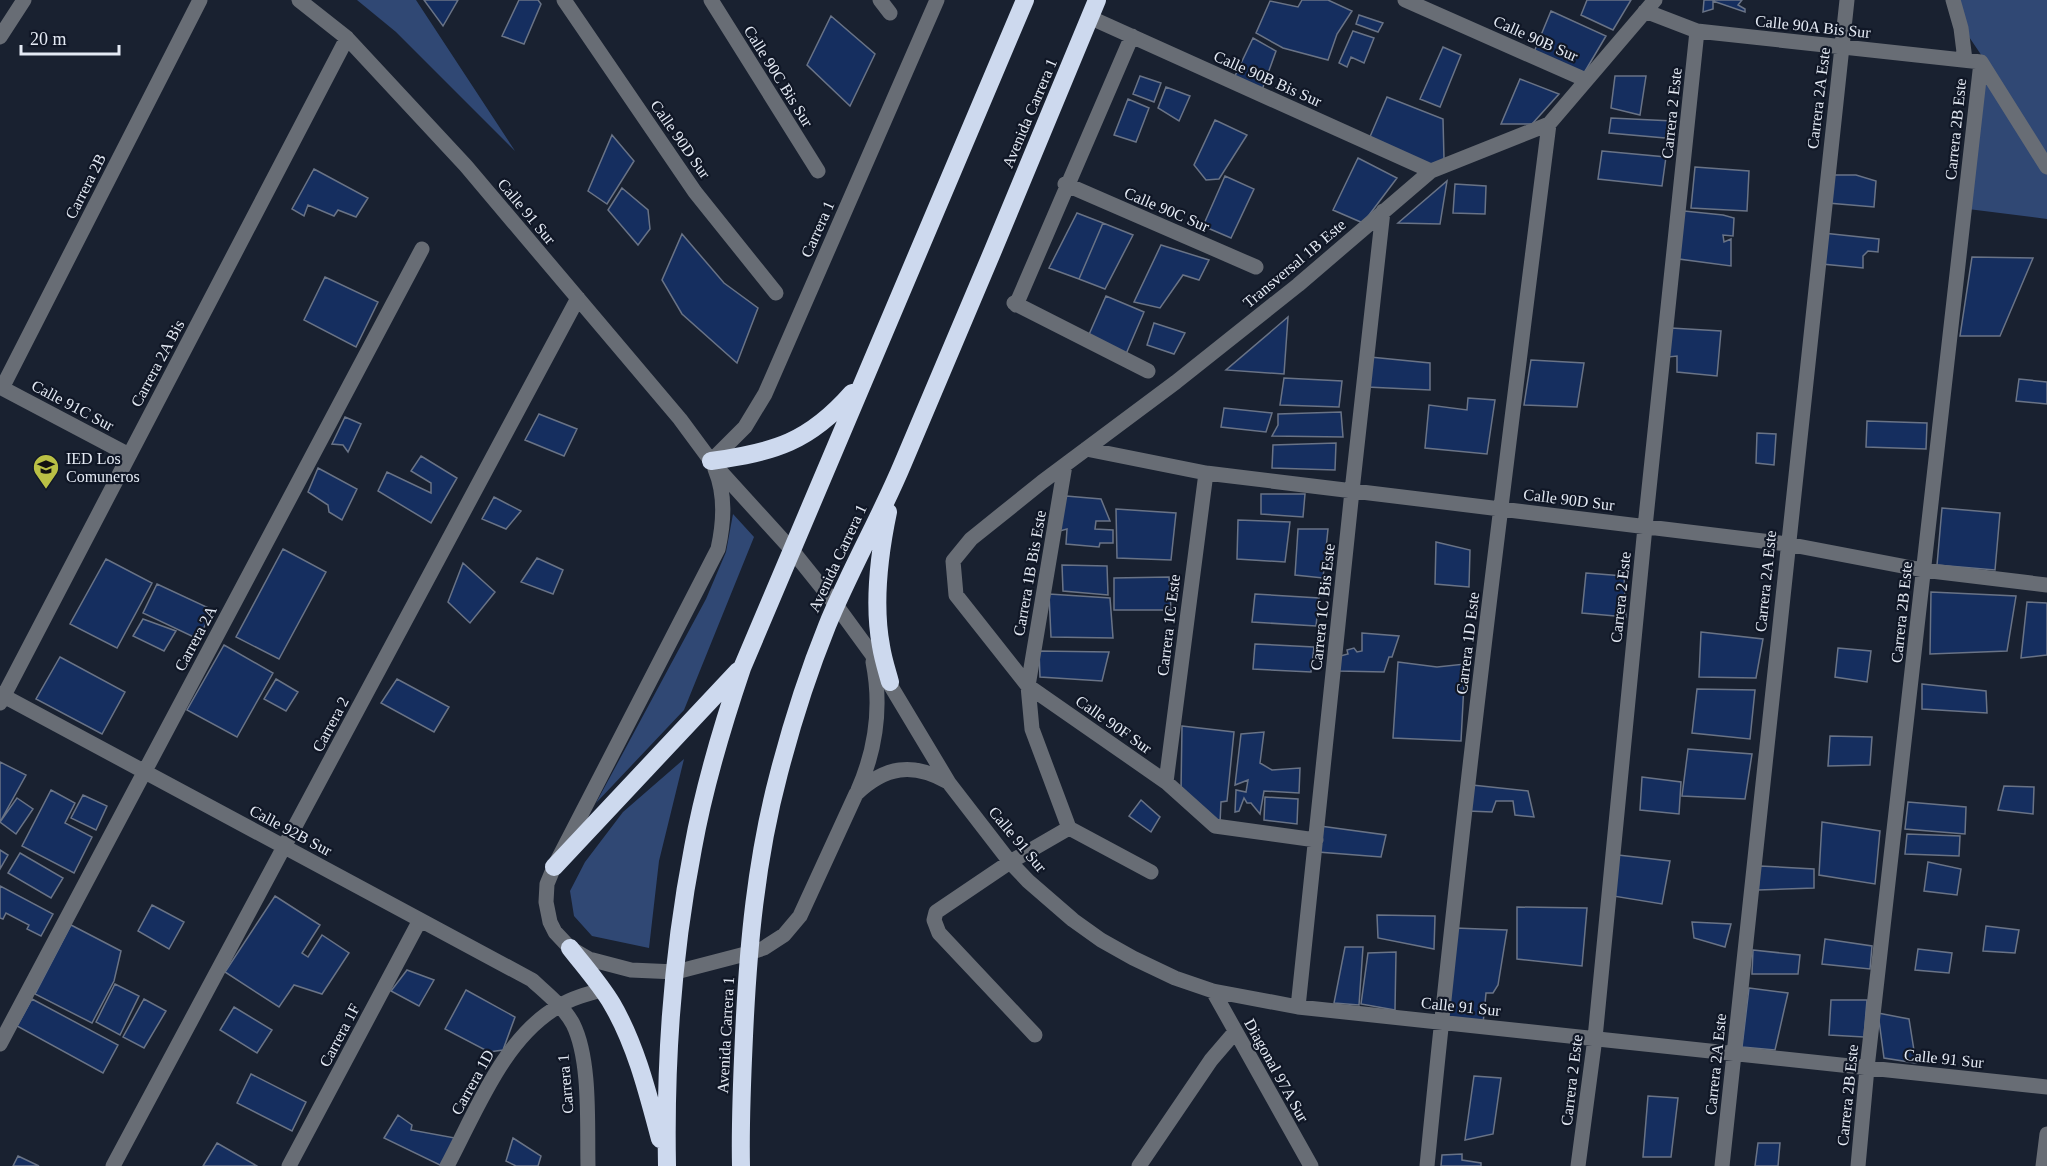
<svg xmlns="http://www.w3.org/2000/svg" width="2047" height="1166" viewBox="0 0 2047 1166" font-family="Georgia,serif">
<style>
.green{fill:#304874}
.building{fill:#152e5f;stroke:#697386;stroke-width:1.5}
.lines{fill:none;stroke-linecap:round;stroke-linejoin:round}
.minor{stroke:#686d75;stroke-width:15}
.highway{stroke:#cdd9ee;stroke-width:18}
.labels{text-anchor:middle;stroke-width:4.5;stroke-linejoin:round;paint-order:stroke}
.street-label{font-size:16px;fill:#e4eaf4;stroke:#101726}
.poi-label{font-size:16px;fill:#e4eaf4;stroke:#101726;text-anchor:start}
</style>
<rect width="100%" height="100%" fill="#192130"/>
<!-- green -->
<path class="green" d="M357,0h59l99,151 -119,-119z
M1955,0h92v219l-79,-10 18,-147 -23,-34z
M733,514l21,23 -70,173 -88,93 110,-204 20,-47z
M684,759l-25,102 -10,87 -57,-12 -18,-20 -4,-25 15,-29 38,-50z"/>
<!-- building -->
<path class="building" d="M424,0h34l-15,26z
M519,0h19l3,4 -17,40 -22,-8z
M1302,0h26l24,11 -15,23 -9,26 -45,-12 -27,-15 14,-32 28,6z
M1587,0h44l-18,30 -32,-15z
M1704,0h38l-4,5 7,4v3l-32,-11v8l-10,3z
M1551,11l55,25 -22,37 -50,-21z
M1359,15l24,8 -5,9 -22,-8z
M831,16l44,38 -25,52 -43,-41z
M1353,31l21,7 -10,25 -13,-6 -4,10 -8,-4z
M1253,38l23,13 -14,39 -28,-12z
M1443,47l18,8 -21,52 -20,-8z
M1140,76l21,7 -7,19 -21,-8z
M1615,76h31l-6,39 -29,-7z
M1520,79l39,15 -27,30h-31z
M1166,87l24,9 -11,25 -21,-13z
M1387,97l56,22 1,40 -14,7 -61,-27z
M1128,99l21,9 -13,34 -22,-7z
M1611,118l62,3 -1,22 -7,-5 -56,-5z
M1215,120l32,15 -28,44 -13,1 -12,-15z
M612,135l22,26 -27,43 -19,-13z
M1602,151l64,6 -4,29 -64,-7z
M1358,158l39,20 -34,45 -30,-13z
M1695,167l54,4 -2,40 -56,-3z
M314,169l54,29 -12,19 -18,-7 -4,6 -26,-11 -4,11 -12,-7z
M1831,175h25l20,6 -2,26 -46,-4z
M1225,176l29,13 -23,49 -28,-12z
M1447,181l-7,43 -42,-1z
M1455,184l31,2 -1,28 -32,-1z
M622,188l26,22 2,19 -12,16 -30,-35z
M1684,211l39,4 11,3 -1,18 -10,-1 1,7 7,-3v27l-52,-7z
M1077,213l26,10 -24,56 -30,-11z
M1103,223l30,12 -28,54 -26,-10z
M1823,233l56,6 -1,13 -10,-1 -5,5v12l-41,-4z
M682,234l42,49 34,25 -21,55 -55,-49 -20,-34z
M1161,245l48,15 -10,20 -16,-5 -23,33 -26,-6z
M1972,257l61,1 -33,78h-40z
M325,277l53,25 -22,45 -52,-27z
M1106,296l38,16 -18,42 -39,-15z
M1288,317l-4,57 -58,-4z
M1154,323l31,10 -11,21 -27,-9z
M1671,328l50,3 -4,45 -40,-4v-16l-9,1z
M1370,357l60,6v27l-63,-3z
M1531,360l53,3 -7,44 -53,-2z
M1284,378l58,3 -3,26 -59,-2z
M2019,379l28,3v22l-31,-3z
M1468,398l27,2 -8,54 -62,-6 4,-43 38,5z
M1224,408l48,5 -6,19 -45,-5z
M1341,412l2,25 -71,-1 6,-11v-11z
M539,414l38,15 -13,27 -39,-16z
M345,417l16,7 -13,28 -5,-7 -11,-1z
M1867,421l60,2 -1,26 -60,-2z
M1757,433l19,1 -2,31 -18,-2z
M1336,443l-1,27 -63,-2 1,-23z
M421,456l36,22 -26,45 -53,-32 9,-19 44,21v-10l-20,-12z
M318,468l39,21 -15,31 -13,-8 -1,-7 -20,-13z
M1261,494h44l-2,23 -42,-3z
M1066,496l35,3 9,22h-14l-1,8 18,1v13h-13l-1,4 -33,-3 1,-15 -11,3z
M494,497l27,14 -15,18 -24,-10z
M1942,508l58,5 -5,57 -58,-5z
M1116,509l60,4 -5,47 -54,-2z
M1238,520l52,2 -5,40 -48,-3z
M1298,529h30l-5,49 -28,-3z
M1436,542l34,8 -1,37 -34,-3z
M283,549l43,23 -47,87 -43,-22z
M537,558l26,12 -10,24 -32,-12z
M106,559l46,24 -35,65 -47,-24z
M463,563l32,29 -25,31 -22,-21z
M1062,565l45,1 1,29 -45,-4z
M1586,573l38,3 2,41 -44,-4z
M1169,577l2,33h-57v-32z
M157,584l56,26 -15,29 -55,-26z
M1931,592l85,4 -9,55 -77,3z
M1049,594l61,4 3,40 -62,-1z
M1255,594l64,4 -3,28 -64,-4z
M2027,602l20,1v52l-26,3z
M143,619l33,12 -12,20 -31,-15z
M1701,632l62,7 -7,39 -57,-1z
M1362,633l37,3 -7,21h-3l-5,15 -45,-1 1,-15 8,-2 -1,-4 7,-2 3,4 5,-1z
M1255,644l59,3 -3,25 -58,-3z
M224,645l49,28 -36,64 -50,-27z
M1838,648l33,3 -4,31 -32,-5z
M1039,651l70,1 -7,29 -62,-4z
M60,657l65,35 -23,42 -66,-35z
M1398,662l39,5 28,-3 -4,77 -68,-3z
M276,679l22,13 -12,19 -22,-12z
M397,679l52,28 -15,25 -53,-29z
M1922,684l64,7 1,22 -65,-4z
M1697,689l58,1 -5,49 -58,-6z
M1182,726l52,6 -7,69 -6,1 -1,21 -39,-32z
M1264,732l-4,31 12,7 28,-2 -1,25 -35,-2 -4,23 -9,-11h-4l-3,-5 -5,13 -4,1 1,-22 10,2 2,-12 -13,5 6,-51z
M1830,736l42,1 -2,28 -42,1z
M1688,749l64,5 -7,45 -63,-3z
M0,762l26,13 -26,47z
M1642,777l39,5 -2,32 -39,-4z
M1472,785l56,6 6,26 -19,-2 -2,-14h-17l-4,11 -24,-1z
M2004,786l30,1 -1,27 -35,-4z
M51,790l24,13 -10,20 27,14 -18,36 -52,-27z
M83,795l24,11 -11,24 -25,-12z
M1265,797l33,2 -1,25 -33,-4z
M17,798l16,11 -17,25 -16,-12z
M1141,800l19,17 -9,15 -22,-16z
M1908,802l58,5 -1,27 -60,-5z
M1822,822l58,9 -5,53 -56,-9z
M1320,826l66,9 -5,22 -63,-5z
M1907,834l53,2 -1,20 -54,-2z
M0,850l8,5 -8,14z
M20,853l43,25 -12,20 -43,-25z
M1618,855l52,6 -8,43 -49,-8z
M1928,862l33,7 -4,26 -33,-4z
M1760,866l54,3v19l-56,2z
M0,886l53,28 -12,22 -14,-7 2,-4 -23,-12 -3,6 -3,-1z
M275,896l45,29 -18,28 6,4 14,-22 27,18 -27,41 -28,-9 -15,22 -54,-35z
M152,905l32,17 -15,27 -31,-18z
M1517,907l70,1 -5,58 -65,-7z
M1377,915l58,1 -1,33 -56,-11z
M1692,922l39,2 -6,23 -31,-9z
M71,925l50,26 -7,30 -22,42 -57,-29z
M1986,926l33,4 -4,23 -32,-2z
M1455,928l52,2 -9,55 -5,8h-7l-3,31 -36,-7z
M1825,939l47,7 -2,23 -48,-5z
M1345,947h18l-4,58 -25,-2z
M1918,949l34,4 -3,20 -34,-3z
M1753,950l47,5 -2,19h-46z
M1396,952l-1,58 -34,-6 7,-51z
M407,970l27,10 -15,26 -28,-15z
M115,984l24,12 -19,39 -24,-13z
M1749,988l39,5 -13,57 -33,-3z
M466,990l49,27 -12,33 -14,2 -44,-23z
M32,999l86,46 -15,28 -86,-47z
M144,999l22,12 -22,37 -21,-11z
M1831,1000h36l-3,37 -35,-2z
M234,1007l38,23 -15,23 -37,-23z
M1878,1013l31,6 7,44 -32,-5z
M251,1074l55,28 -14,29 -55,-28z
M1474,1076l27,2 -8,56 -28,6z
M1648,1096l30,2 -7,59h-28z
M398,1115l14,10 -1,5 44,8 -13,28 -58,-28z
M513,1138l28,18 -3,10h-22l-10,-5z
M217,1143l40,23h-54z
M1758,1143h22l-2,23h-23z
M1462,1154v6l19,3v3h-40l1,-11z
M18,1156l21,10h-26z"/>
<g class="lines">
<!-- minor -->
<path class="minor" d="M299,0l48,38 119,128 214,253 31,42 80,88 45,56 35,48 78,130 61,79 18,19 45,39 28,20 32,18 42,20 38,13 85,16 749,80
M564,0l131,192 81,101
M711,0l107,171
M880,0l10,13
M1405,0l181,80
M1953,0l8,28 4,32
M1645,11l52,20 284,31
M1089,17l342,154
M0,37l24,-37
M1981,62l66,105
M1065,184l191,83
M1014,303l134,68
M1016,305l116,-269
M0,387l129,68
M2,388l198,-388
M1086,449l120,24 581,71 136,26 124,15
M711,461l34,-34 20,-33 172,-394
M1065,465l-37,221 4,43 37,99
M715,469c11,26 9,53 3,80l-164,318 -7,17 -1,18 4,20 5,10 15,16 19,11 42,11 45,2 73,-19 15,-5 20,-13 16,-19 56,-122c29,-28 57,-32 92,-12
M0,694l532,286c14,13 32,27 41,44 18,36 14,102 15,142
M0,703l347,-665
M1166,782l40,-309
M858,790c18,-41 24,-83 15,-128
M1316,840l-101,-14 -49,-44 -138,-96 -72,-91 -3,-34 18,-22 71,-57 134,-100 122,-97 133,-114 118,-47 106,-124
M1213,991l98,175
M1298,1007l54,-516 31,-280
M1035,1035l-96,-102 -5,-13 2,-8 74,-50 59,-34 82,44
M0,1044l422,-795
M113,1166l465,-868
M289,1166l131,-246
M447,1166c29,-54 56,-128 112,-160 13,-8 28,-12 43,-16
M1139,1166l72,-106 24,-28
M1427,1166c34,-348 78,-695 122,-1042
M1578,1166l17,-128 50,-511 52,-496
M1722,1166l125,-1166
M1858,1166l9,-98 114,-1006
M2043,1166l4,-32"/>
<!-- highway -->
<path class="highway" d="M711,461c64,-9 98,-19 141,-68
M888,512c-9,43 -15,91 -7,134 2,13 6,25 9,36
M554,867l184,-196
M570,948c14,18 30,36 42,56 24,41 36,90 48,135
M667,1166c-2,-105 6,-215 26,-318 11,-61 29,-121 49,-180l283,-668
M741,1166c-1,-43 1,-87 3,-130 4,-89 12,-177 35,-263 13,-50 29,-100 48,-147 23,-56 53,-108 76,-163 66,-154 130,-308 194,-463"/>
</g>
<!-- icons -->
<defs>
<g id="school-pin" transform="scale(1.35)"><path d="M0 17L-7.5 6A9.5 9.5 0 1 1 7.5 6Z" fill="#bac045" stroke="#101726"/><path d="M0-5L7-2L0 1L-7-2ZM-4 1L0 2.5L4 1V4Q0 6-4 4Z" fill="#111"/></g>
</defs>
<g fill-rule="evenodd">
<use href="#school-pin" x="46" y="467"/>
</g>
<g class="labels">
<!-- street labels -->
<g class="street-label">
<text transform="translate(1813 26) rotate(6)" y="6">Calle 90A Bis Sur</text>
<text transform="translate(1536 38) rotate(24)" y="6">Calle 90B Sur</text>
<text transform="translate(779 76) rotate(58)" y="6">Calle 90C Bis Sur</text>
<text transform="translate(1268 78) rotate(24)" y="6">Calle 90B Bis Sur</text>
<text transform="translate(1818 98) rotate(-83)" y="6">Carrera 2A Este</text>
<text transform="translate(1029 113) rotate(-67)" y="6">Avenida Carrera 1</text>
<text transform="translate(1671 113) rotate(-84)" y="6">Carrera 2 Este</text>
<text transform="translate(1955 129) rotate(-84)" y="6">Carrera 2B Este</text>
<text transform="translate(681 139) rotate(55)" y="6">Calle 90D Sur</text>
<text transform="translate(85 186) rotate(-63)" y="6">Carrera 2B</text>
<text transform="translate(1167 209) rotate(23)" y="6">Calle 90C Sur</text>
<text transform="translate(527 211) rotate(50)" y="6">Calle 91 Sur</text>
<text transform="translate(817 229) rotate(-66)" y="6">Carrera 1</text>
<text transform="translate(1294 263) rotate(-40)" y="6">Transversal 1B Este</text>
<text transform="translate(157 363) rotate(-62)" y="6">Carrera 2A Bis</text>
<text transform="translate(73 405) rotate(28)" y="6">Calle 91C Sur</text>
<text transform="translate(1569 499) rotate(7)" y="6">Calle 90D Sur</text>
<text transform="translate(837 558) rotate(-65)" y="6">Avenida Carrera 1</text>
<text transform="translate(1029 573) rotate(-80)" y="6">Carrera 1B Bis Este</text>
<text transform="translate(1765 581) rotate(-84)" y="6">Carrera 2A Este</text>
<text transform="translate(1620 597) rotate(-84)" y="6">Carrera 2 Este</text>
<text transform="translate(1322 607) rotate(-84)" y="6">Carrera 1C Bis Este</text>
<text transform="translate(1901 612) rotate(-84)" y="6">Carrera 2B Este</text>
<text transform="translate(1168 625) rotate(-83)" y="6">Carrera 1C Este</text>
<text transform="translate(195 638) rotate(-62)" y="6">Carrera 2A</text>
<text transform="translate(1467 643) rotate(-83)" y="6">Carrera 1D Este</text>
<text transform="translate(330 724) rotate(-62)" y="6">Carrera 2</text>
<text transform="translate(1114 724) rotate(35)" y="6">Calle 90F Sur</text>
<text transform="translate(291 830) rotate(28)" y="6">Calle 92B Sur</text>
<text transform="translate(1018 839) rotate(50)" y="6">Calle 91 Sur</text>
<text transform="translate(1461 1006) rotate(6)" y="6">Calle 91 Sur</text>
<text transform="translate(339 1035) rotate(-62)" y="6">Carrera 1F</text>
<text transform="translate(725 1035) rotate(-87)" y="6">Avenida Carrera 1</text>
<text transform="translate(1944 1058) rotate(6)" y="6">Calle 91 Sur</text>
<text transform="translate(1715 1064) rotate(-84)" y="6">Carrera 2A Este</text>
<text transform="translate(1277 1070) rotate(61)" y="6">Diagonal 97A Sur</text>
<text transform="translate(1571 1080) rotate(-83)" y="6">Carrera 2 Este</text>
<text transform="translate(472 1082) rotate(-61)" y="6">Carrera 1D</text>
<text transform="translate(565 1084) rotate(-95)" y="6">Carrera 1</text>
<text transform="translate(1847 1095) rotate(-84)" y="6">Carrera 2B Este</text>
</g>
<!-- poi labels -->
<g class="poi-label">
<text x="66" y="464">IED Los<tspan x="66" dy="18">Comuneros</tspan></text>
</g>
</g>
<!-- scale -->
<path d="M21 45v9h98v-9" fill="none" stroke="#e4eaf4" stroke-width="3"/>
<text x="30" y="45" font-size="18" fill="#e4eaf4" stroke="#101726" stroke-width="4.5" paint-order="stroke">20 m</text>
</svg>
